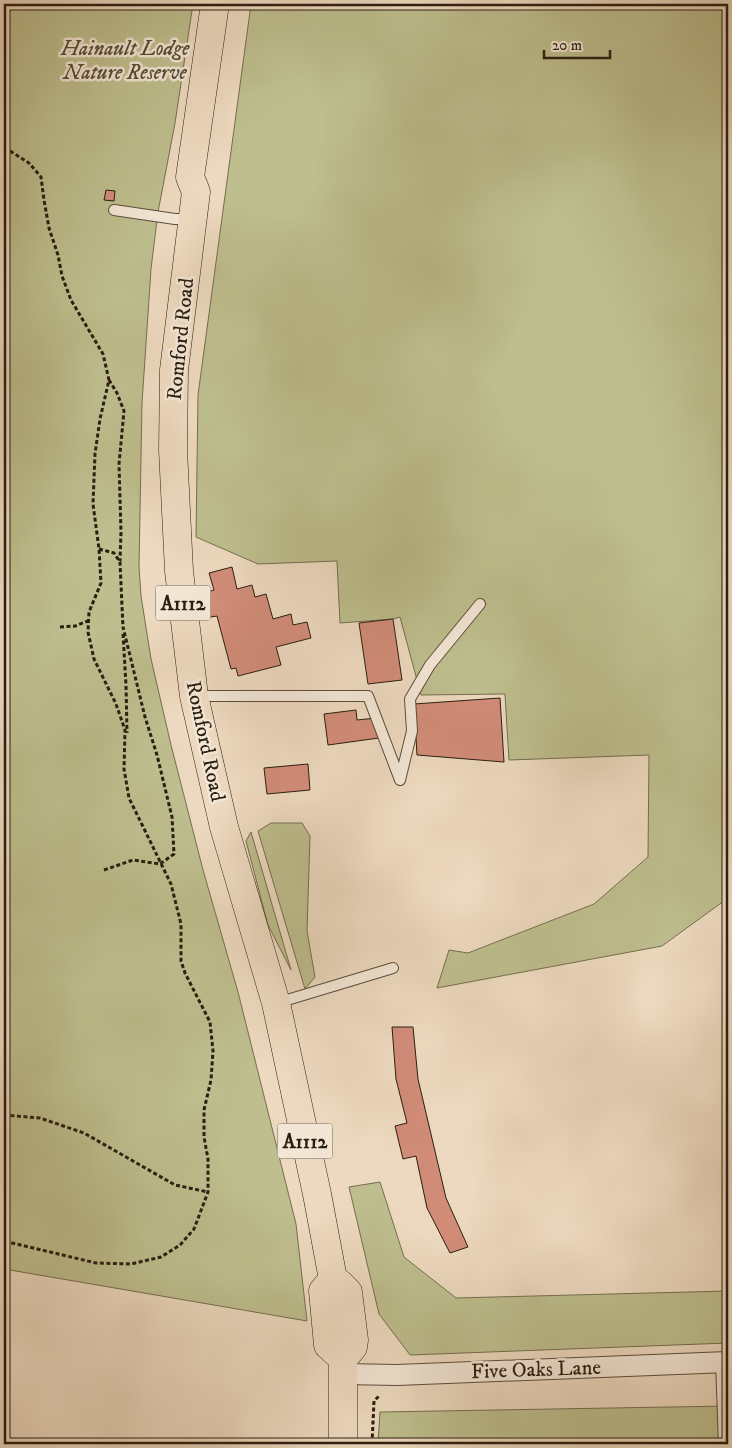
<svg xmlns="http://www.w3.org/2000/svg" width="732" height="1448" viewBox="0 0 732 1448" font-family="'IM FELL DW Pica',serif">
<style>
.green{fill:#bebe8e;stroke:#746e4f}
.building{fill:#d18c78;stroke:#2a1e10}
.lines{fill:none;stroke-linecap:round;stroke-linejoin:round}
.lane-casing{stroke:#5b4d3c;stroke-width:12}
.street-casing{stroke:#5b4d3c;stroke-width:22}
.primary-casing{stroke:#2a1e10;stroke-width:29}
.path{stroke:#2a1e10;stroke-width:3;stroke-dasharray:4 2.5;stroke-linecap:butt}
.lane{stroke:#f3e6d5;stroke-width:10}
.street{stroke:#f3e6d5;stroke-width:20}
.primary{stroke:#edd9bf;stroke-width:28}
.labels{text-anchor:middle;stroke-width:5;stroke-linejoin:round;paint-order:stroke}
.shield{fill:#f3e6d5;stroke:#665a4b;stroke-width:1}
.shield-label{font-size:20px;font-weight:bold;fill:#2a1e10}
.park-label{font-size:21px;font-style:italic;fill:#564e36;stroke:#f3e6d5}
.street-label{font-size:21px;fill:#2a1e10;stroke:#f3e6d5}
</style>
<rect width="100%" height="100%" fill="#edd9bf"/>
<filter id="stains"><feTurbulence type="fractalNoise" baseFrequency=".004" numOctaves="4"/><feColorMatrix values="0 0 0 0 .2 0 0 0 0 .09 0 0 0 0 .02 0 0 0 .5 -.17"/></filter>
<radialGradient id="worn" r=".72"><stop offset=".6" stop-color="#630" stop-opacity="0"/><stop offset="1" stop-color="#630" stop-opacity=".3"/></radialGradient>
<!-- green -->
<path class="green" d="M4,4h189l-18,119 -17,89 -7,57 -9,134 -3,164 2,29 10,63 20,86 32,125 35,122 58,232 11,97 -303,-52z
M251,4h477v894l-66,48 -225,42 12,-38 19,3 126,-49 54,-47 1,-102 -140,5 -4,-66 -84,1 -21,-78 -7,2 -53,4 -3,-62 -79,3 -62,-27 2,-142z
M271,823h31l8,13 -3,95 8,46 -10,12 -47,-158z
M251,832l40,138 -23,-45 -22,-84z
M380,1182l24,75 52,41 272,-7v52l-318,12 -31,-41 -30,-127z
M728,1406v38h-350l2,-32z"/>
<!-- building -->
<path class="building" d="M106,190l9,1 -1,10 -10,-1z
M232,567l5,22 15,-4 3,12 11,-3 7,25 18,-5 2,11 14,-3 4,16 -35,9 5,18 -43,11 -2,-8 -5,1 -14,-53 -6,1 -6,-24 9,-3 -5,-17z
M393,619l9,61 -34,4 -9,-61z
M500,698l4,64 -87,-7 -3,-51z
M356,710l1,10 19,-2 3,20 -51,7 -4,-31z
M308,764l2,26 -43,4 -3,-26z
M392,1027h21l5,52 28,119 22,49 -18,6 -23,-45 -11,-52 -13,3 -8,-33 12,-3 -11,-44z"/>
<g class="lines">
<!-- lane casing -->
<g class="lane-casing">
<path id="lane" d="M114,210l61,9h17
M195,696h173l32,84
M400,780l12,-49 -2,-32 20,-34 50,-61
M277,1003l116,-35
M721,1362l3,82"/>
</g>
<!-- street casing -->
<g class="street-casing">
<path id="street" d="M343,1374l54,1 331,-13"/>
</g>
<!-- primary casing -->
<g class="primary-casing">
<path id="primary" d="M215,4l-25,173 6,15 -22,178 -1,80 6,121 15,125 30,131 52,176 41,191 16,85 7,5 8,8 6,48 -1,7 -10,12
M333,1279l-10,12 5,54 15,14v85"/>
</g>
<!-- path -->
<path class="path" d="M4,149l6,2 19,12 12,14 3,23 5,28 9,27 4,21 9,24 32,54 6,26 -9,39 -5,35 -2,50 6,45 2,34 -12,29 -1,20 6,27 22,45 9,26 -1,39 5,29 42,86 10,40v37l4,12 25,49 3,29 -2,29 -7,30v27l4,22v33l-14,37 -14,16 -19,12 -30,7 -35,-1 -92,-22
M109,380l8,13 7,18 -5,53 2,68 -1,29
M99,549l15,4 6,9 3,66
M60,627l15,-1 13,-5
M123,634l3,51 1,48
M104,870l29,-10 27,4 14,-10 -2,-37 -15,-62 -12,-38 -22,-90
M4,1115l36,3 44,15 91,52 33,7
M372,1444l2,-43 6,-6"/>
<!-- lane -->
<use href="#lane" class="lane"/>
<!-- street -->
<use href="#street" class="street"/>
<!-- primary -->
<use href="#primary" class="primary"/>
</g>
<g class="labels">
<!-- shield labels -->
<g class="shield">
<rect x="155.5" y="585.5" width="55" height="35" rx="4"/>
<rect x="277.5" y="1123.5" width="55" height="35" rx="4"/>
</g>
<g class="shield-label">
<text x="183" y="610">A1112</text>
<text x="305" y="1148">A1112</text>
</g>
<!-- park labels -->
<g class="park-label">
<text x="125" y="55">Hainault Lodge<tspan x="125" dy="24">Nature Reserve</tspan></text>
</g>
<!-- street labels -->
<g class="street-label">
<text transform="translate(180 339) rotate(-84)" y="7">Romford Road</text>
<text transform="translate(206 741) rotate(78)" y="7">Romford Road</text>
<text transform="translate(536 1369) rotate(-2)" y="7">Five Oaks Lane</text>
</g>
</g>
<!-- margin -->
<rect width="732" height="1448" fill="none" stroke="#edd9bf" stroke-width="20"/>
<rect x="5" y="5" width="722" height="1438" fill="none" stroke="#2a1e10" stroke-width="2.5"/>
<rect x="10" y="10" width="712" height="1428" fill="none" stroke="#2a1e10"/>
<!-- scale -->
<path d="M544 50v8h66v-8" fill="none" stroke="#2a1e10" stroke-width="2.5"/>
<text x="552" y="50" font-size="15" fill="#2a1e10" stroke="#f3e6d5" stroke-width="4" paint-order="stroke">20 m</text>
<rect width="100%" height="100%" filter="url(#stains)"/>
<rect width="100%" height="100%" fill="url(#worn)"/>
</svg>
